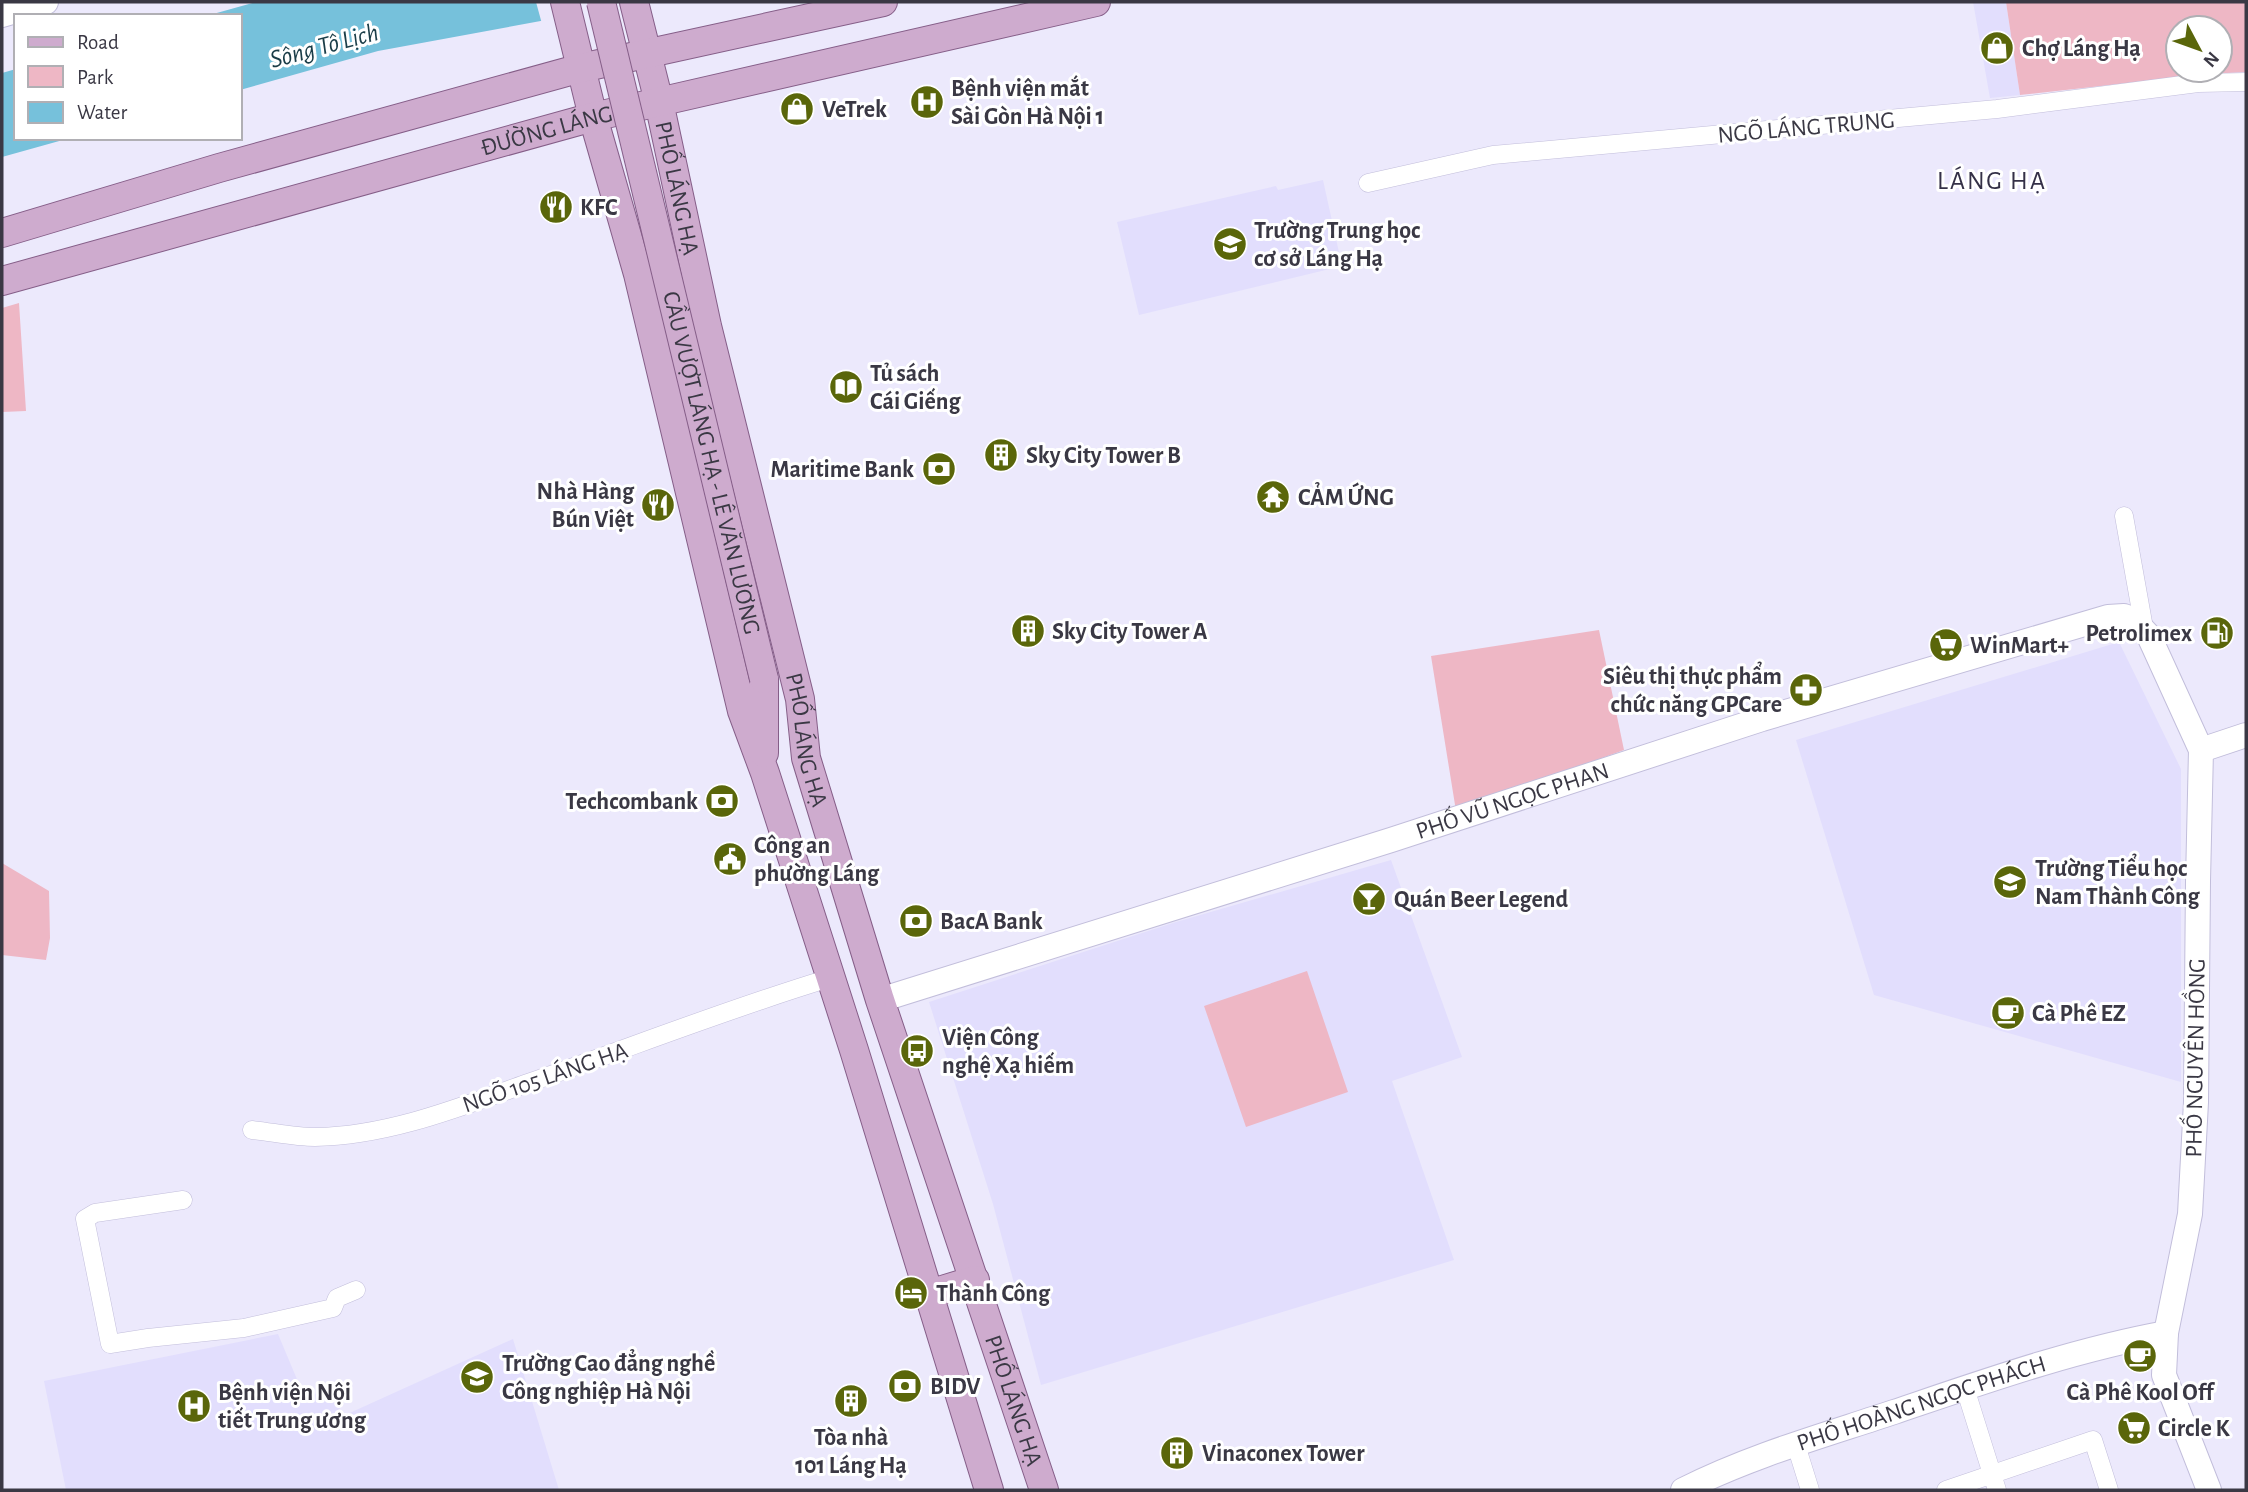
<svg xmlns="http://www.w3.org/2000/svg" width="2248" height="1492" viewBox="0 0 2248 1492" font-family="'Alegreya Sans',sans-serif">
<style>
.built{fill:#e2defd}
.green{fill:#eeb7c5;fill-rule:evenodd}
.water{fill:#76c1db}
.pier{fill:#ece9fc}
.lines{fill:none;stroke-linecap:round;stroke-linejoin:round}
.street-casing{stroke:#c2bedb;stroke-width:19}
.secondary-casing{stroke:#c2bedb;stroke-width:26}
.primary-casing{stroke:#855e88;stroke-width:30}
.street{stroke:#fff;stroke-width:18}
.secondary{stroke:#fff;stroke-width:24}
.primary{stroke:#ceabce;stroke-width:28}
.primary-bridge-casing{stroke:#855e88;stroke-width:30;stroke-linecap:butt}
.primary-bridge{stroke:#ceabce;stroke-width:28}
.labels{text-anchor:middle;stroke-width:6;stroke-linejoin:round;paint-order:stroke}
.poi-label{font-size:24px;font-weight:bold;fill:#3a3844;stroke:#fff;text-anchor:start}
.street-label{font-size:24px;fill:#3a3844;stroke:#fff}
.water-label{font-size:26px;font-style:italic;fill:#1a3d48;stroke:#fff}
.neighbourhood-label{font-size:26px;letter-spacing:2px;fill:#343047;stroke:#fff}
</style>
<rect width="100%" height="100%" fill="#ece9fc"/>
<!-- built -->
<path class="built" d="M1973,2h33l14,93 -30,3z
M1323,180l19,86 -203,49 -22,-93 159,-36 2,4z
M2119,642l62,127v313l-307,-87 -78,-255z
M1391,860l71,197 -70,24 62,179 -413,125 -48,-181 -64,-202 247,-80z
M278,1334l26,62 28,-6 11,26 170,-77 46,151h-493l-22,-109z"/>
<!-- green -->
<path class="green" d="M2006,2h240v70l-38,2 -188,21zM2178,28h42v42h-42z
M19,303l7,108 -24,1v-104z
M1599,630l25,120 -168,61 -25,-155z
M2,863l47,28 1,47 -4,22 -44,-5z
M1307,971l41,121 -102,35 -42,-121z"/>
<!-- water -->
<path class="water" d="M256,2h388l-266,49 -138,39v-74h-34z
M16,69v69h54l-68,19v-84z"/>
<!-- pier -->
<path class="pier" d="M536,2h112l-3,3 -103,19z"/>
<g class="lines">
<!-- street casing -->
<g class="street-casing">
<path id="street" d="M1368,183l125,-28 504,-46 201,-26 48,-1
M2124,516l20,112
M252,1130c20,2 42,7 63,7 72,-1 143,-29 210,-53 102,-35 202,-75 305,-106
M183,1200l-88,13 -10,6 25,125 38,-6 96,-10 89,-20 4,-10 19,-8
M1965,1388l32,102
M1796,1445l14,45
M1946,1490l147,-50 16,50"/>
</g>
<!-- secondary casing -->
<g class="secondary-casing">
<g id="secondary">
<path d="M2,15l44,-13"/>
<path d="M2201,750l45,-15"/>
<path id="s1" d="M880,1000l511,-160 371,-121 346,-102 16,-1 10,4 15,16 52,114 -3,131 -2,221 -6,112 -24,119 -2,42 45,115"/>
<path id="s2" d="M1683,1490c67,-34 139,-54 211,-78 89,-30 179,-62 272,-79"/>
</g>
</g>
<!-- primary casing -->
<g class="primary-casing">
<g id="primary">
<path d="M565,2l28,115 45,157 104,437 23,62 89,277 135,440"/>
<path id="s3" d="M634,2l25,100 48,224 93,373 6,59 74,242 164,490"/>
<path d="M2,233l217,-65 362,-100 302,-66"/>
<path id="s4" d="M2,281l591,-164 503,-115"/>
<path d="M764,679v74"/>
<path d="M929,1294l46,-14"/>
</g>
</g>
<!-- street -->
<use href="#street" class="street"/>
<!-- secondary -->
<use href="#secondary" class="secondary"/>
<!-- primary -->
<use href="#primary" class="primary"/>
<!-- primary-bridge casing -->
<g class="primary-bridge-casing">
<g id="primary-bridge">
<path id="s5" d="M601,2l163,677"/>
</g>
</g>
<!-- primary-bridge -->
<use href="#primary-bridge" class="primary-bridge"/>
</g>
<!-- icons -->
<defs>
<g id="shop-disc" transform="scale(1.75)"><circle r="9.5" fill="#5a660a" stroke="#fff"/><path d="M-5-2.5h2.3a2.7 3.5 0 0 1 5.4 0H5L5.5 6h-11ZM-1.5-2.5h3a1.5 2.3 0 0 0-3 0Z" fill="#fff"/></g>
<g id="hospital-disc" transform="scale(1.75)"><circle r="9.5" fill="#5a660a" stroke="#fff"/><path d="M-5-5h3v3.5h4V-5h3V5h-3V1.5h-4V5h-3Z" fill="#fff"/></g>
<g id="restaurant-disc" transform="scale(1.75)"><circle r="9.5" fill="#5a660a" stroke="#fff"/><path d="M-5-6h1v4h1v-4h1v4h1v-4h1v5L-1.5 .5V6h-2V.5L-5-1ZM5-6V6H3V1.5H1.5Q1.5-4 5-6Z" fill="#fff"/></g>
<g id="school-disc" transform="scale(1.75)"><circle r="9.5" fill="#5a660a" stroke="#fff"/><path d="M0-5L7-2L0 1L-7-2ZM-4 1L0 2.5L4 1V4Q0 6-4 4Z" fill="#fff"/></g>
<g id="library-disc" transform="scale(1.75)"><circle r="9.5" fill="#5a660a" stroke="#fff"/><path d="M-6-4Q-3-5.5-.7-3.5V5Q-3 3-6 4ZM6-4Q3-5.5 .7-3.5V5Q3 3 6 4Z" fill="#fff"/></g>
<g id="building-disc" transform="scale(1.75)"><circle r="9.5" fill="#5a660a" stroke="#fff"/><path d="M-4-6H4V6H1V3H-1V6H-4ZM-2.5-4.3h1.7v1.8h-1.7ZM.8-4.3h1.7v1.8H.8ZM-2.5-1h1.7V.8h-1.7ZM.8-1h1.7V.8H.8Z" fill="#fff"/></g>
<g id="bank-disc" transform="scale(1.75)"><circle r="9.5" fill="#5a660a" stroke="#fff"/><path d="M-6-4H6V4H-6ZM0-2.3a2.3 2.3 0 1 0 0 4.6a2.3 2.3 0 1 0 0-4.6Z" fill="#fff"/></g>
<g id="temple-disc" transform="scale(1.75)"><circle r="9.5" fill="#5a660a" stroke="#fff"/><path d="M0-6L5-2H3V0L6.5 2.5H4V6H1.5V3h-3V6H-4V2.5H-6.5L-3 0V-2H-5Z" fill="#fff"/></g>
<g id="fuel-disc" transform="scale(1.75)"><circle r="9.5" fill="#5a660a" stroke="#fff"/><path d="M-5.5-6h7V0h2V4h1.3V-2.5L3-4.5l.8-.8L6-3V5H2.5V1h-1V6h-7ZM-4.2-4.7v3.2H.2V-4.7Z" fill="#fff"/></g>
<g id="supermarket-disc" transform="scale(1.75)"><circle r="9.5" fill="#5a660a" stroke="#fff"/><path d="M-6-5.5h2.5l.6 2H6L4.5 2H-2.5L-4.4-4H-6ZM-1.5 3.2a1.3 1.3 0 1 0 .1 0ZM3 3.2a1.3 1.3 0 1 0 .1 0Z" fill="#fff"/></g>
<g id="pharmacy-disc" transform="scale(1.75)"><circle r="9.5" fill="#5a660a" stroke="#fff"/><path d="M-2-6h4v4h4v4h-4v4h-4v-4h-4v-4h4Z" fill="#fff"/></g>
<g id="civic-disc" transform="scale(1.75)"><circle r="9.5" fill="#5a660a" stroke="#fff"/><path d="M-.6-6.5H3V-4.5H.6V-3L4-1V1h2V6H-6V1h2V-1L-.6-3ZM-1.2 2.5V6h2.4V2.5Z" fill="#fff"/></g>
<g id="bar-disc" transform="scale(1.75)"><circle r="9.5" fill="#5a660a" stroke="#fff"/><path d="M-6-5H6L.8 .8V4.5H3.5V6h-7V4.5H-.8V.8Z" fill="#fff"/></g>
<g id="cafe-disc" transform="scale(1.75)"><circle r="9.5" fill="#5a660a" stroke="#fff"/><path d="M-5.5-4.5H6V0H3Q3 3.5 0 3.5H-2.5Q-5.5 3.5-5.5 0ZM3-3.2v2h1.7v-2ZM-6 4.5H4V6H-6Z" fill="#fff"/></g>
<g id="bus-disc" transform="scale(1.75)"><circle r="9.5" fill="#5a660a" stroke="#fff"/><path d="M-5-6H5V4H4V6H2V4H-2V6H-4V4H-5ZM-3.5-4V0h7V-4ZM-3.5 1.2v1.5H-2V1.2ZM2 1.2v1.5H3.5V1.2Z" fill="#fff"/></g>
<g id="hotel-disc" transform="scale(1.75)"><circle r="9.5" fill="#5a660a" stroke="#fff"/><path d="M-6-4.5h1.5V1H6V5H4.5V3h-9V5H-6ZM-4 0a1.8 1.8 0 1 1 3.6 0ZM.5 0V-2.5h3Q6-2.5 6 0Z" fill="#fff"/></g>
<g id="university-disc" transform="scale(1.75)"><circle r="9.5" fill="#5a660a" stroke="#fff"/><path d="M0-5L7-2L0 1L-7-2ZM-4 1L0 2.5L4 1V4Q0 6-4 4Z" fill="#fff"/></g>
</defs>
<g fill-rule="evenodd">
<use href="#shop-disc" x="1997" y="48"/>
<use href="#hospital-disc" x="927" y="102"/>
<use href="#shop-disc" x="797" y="109"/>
<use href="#restaurant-disc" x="556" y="207"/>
<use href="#school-disc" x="1230" y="244"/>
<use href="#library-disc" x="846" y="387"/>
<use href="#building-disc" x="1001" y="455"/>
<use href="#bank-disc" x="939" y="469"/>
<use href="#temple-disc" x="1273" y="497"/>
<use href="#restaurant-disc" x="658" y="505"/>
<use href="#building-disc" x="1028" y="631"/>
<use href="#fuel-disc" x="2217" y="633"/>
<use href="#supermarket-disc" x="1946" y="645"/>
<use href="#pharmacy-disc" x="1806" y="690"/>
<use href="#bank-disc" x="722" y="801"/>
<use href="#civic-disc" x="730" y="859"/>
<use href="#school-disc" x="2010" y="882"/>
<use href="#bar-disc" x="1369" y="899"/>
<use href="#bank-disc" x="916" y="921"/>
<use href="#cafe-disc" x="2008" y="1013"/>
<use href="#bus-disc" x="917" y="1051"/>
<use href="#hotel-disc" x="911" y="1293"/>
<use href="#cafe-disc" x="2140" y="1356"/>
<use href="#university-disc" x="477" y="1377"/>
<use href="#bank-disc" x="905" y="1386"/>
<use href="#building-disc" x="851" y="1401"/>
<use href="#hospital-disc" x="194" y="1406"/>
<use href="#supermarket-disc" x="2134" y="1428"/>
<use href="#building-disc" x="1177" y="1453"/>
</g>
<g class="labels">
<!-- poi labels -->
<g class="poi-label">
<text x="2022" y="56">Chợ Láng Hạ</text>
<text x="951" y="96">Bệnh viện mắt<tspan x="951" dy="28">Sài Gòn Hà Nội 1</tspan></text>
<text x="822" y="117">VeTrek</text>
<text x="580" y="215">KFC</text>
<text x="1254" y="238">Trường Trung học<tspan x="1254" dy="28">cơ sở Láng Hạ</tspan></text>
<text x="870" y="381">Tủ sách<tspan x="870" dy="28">Cái Giếng</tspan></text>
<text x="1026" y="463">Sky City Tower B</text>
<text x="914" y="477" text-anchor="end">Maritime Bank</text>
<text x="634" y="499" text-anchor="end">Nhà Hàng<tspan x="634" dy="28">Bún Việt</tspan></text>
<text x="1298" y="505">CẢM ỨNG</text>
<text x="1052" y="639">Sky City Tower A</text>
<text x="2192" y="641" text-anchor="end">Petrolimex</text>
<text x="1970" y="653">WinMart+</text>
<text x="1782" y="684" text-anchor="end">Siêu thị thực phẩm<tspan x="1782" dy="28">chức năng GPCare</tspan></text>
<text x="698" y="809" text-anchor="end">Techcombank</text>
<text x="754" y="853">Công an<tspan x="754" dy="28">phường Láng</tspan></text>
<text x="2035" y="876">Trường Tiểu học<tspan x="2035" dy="28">Nam Thành Công</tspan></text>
<text x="1394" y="907">Quán Beer Legend</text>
<text x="940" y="929">BacA Bank</text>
<text x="2032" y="1021">Cà Phê EZ</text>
<text x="942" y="1045">Viện Công<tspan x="942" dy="28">nghệ Xạ hiếm</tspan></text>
<text x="936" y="1301">Thành Công</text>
<text x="502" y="1371">Trường Cao đẳng nghề<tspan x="502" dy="28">Công nghiệp Hà Nội</tspan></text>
<text x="930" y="1394">BIDV</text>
<text x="218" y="1400">Bệnh viện Nội<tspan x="218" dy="28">tiết Trung ương</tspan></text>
<text x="2140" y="1400" text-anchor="middle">Cà Phê Kool Off</text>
<text x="2158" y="1436">Circle K</text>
<text x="851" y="1445" text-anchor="middle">Tòa nhà<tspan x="851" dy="28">101 Láng Hạ</tspan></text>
<text x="1202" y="1461">Vinaconex Tower</text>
</g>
<!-- street labels -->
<g class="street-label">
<text transform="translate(1806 127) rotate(-5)" y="8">NGÕ LÁNG TRUNG</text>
<text dy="8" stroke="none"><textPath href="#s4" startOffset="565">ĐƯỜNG LÁNG</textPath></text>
<text dy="8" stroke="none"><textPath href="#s3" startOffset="191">PHỐ LÁNG HẠ</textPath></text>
<text dy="8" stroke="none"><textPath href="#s5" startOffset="474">CẦU VƯỢT LÁNG HẠ - LÊ VĂN LƯƠNG</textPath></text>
<text dy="8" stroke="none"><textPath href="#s3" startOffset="758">PHỐ LÁNG HẠ</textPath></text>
<text dy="8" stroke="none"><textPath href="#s1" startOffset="663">PHỐ VŨ NGỌC PHAN</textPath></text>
<text transform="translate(2195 1058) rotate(-89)" y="8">PHỐ NGUYÊN HỒNG</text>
<text transform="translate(545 1077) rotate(-19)" y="8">NGÕ 105 LÁNG HẠ</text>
<text dy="8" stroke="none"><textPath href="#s3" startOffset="1451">PHỐ LÁNG HẠ</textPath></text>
<text dy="8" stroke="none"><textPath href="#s2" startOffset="254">PHỐ HOÀNG NGỌC PHÁCH</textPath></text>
</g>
<!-- water labels -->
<g class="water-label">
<text transform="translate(324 45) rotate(-15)" y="9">Sông Tô Lịch</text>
</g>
<!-- neighbourhood labels -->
<g class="neighbourhood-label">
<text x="1992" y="189">LÁNG HẠ</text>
</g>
</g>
<!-- border -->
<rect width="2248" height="1492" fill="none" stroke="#3a3844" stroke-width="7"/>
<!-- legend -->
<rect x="14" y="14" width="228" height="126" fill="#ffffff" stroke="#b0afb4" stroke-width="2"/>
<rect x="28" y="37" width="35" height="10" fill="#ceabce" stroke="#b0afb4" stroke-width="2"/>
<text x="77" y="49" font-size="21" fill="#3a3844">Road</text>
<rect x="28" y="66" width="35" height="21" fill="#eeb7c5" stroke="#b0afb4" stroke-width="2"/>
<text x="77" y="84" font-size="21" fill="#3a3844">Park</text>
<rect x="28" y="102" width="35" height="21" fill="#76c1db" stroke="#b0afb4" stroke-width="2"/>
<text x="77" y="119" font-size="21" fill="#3a3844">Water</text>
<!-- north arrow -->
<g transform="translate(2199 49) rotate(131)"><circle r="33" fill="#ffffff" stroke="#b0afb4" stroke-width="2"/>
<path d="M0-5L12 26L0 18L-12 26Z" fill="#5a660a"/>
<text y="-10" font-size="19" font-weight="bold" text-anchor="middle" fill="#3a3844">N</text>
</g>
</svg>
